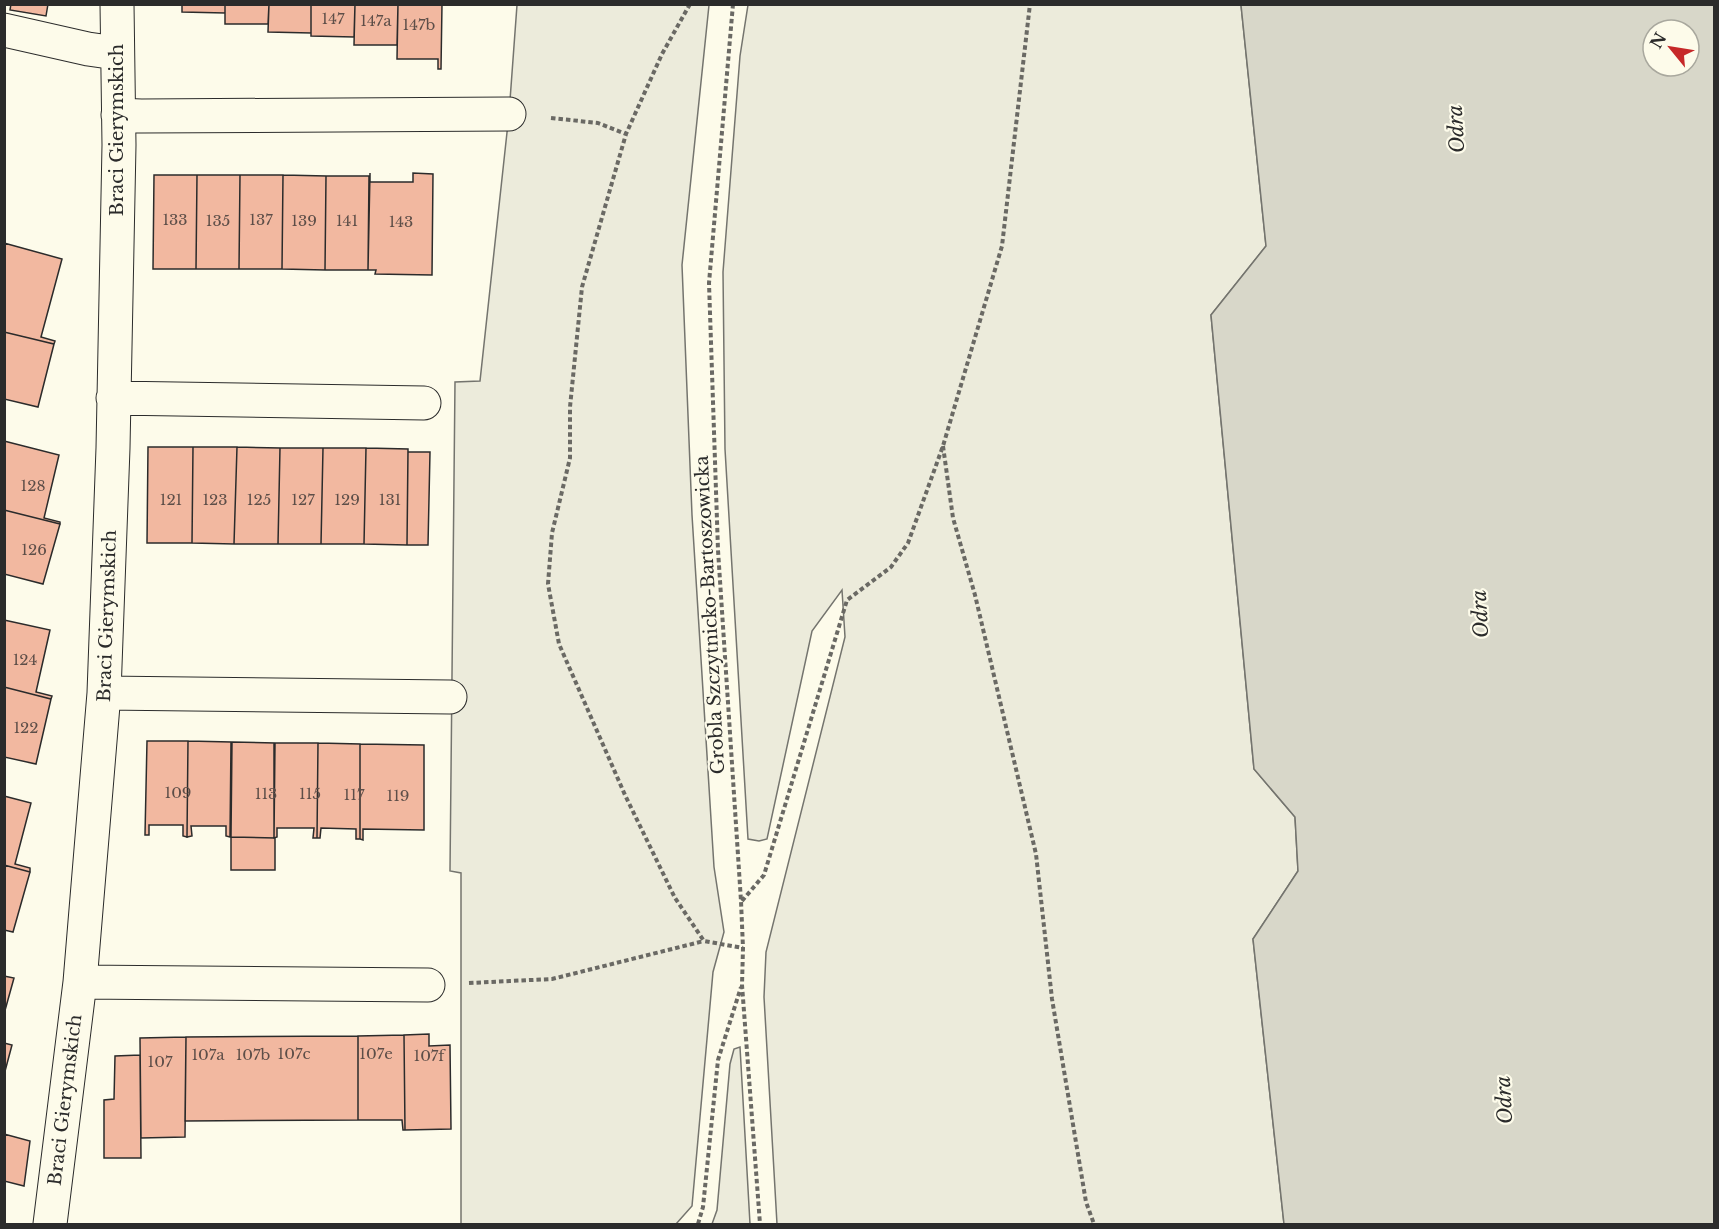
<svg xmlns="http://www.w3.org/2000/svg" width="1719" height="1229" viewBox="0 0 1719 1229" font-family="'Libre Baskerville',serif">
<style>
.green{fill:#ecebdb;stroke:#74746e;stroke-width:1.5}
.water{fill:#d8d7c9;stroke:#74746e;stroke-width:1.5;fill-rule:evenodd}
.building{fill:#f2b8a0;stroke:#2b2b2b;stroke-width:1.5}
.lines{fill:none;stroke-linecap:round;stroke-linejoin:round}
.minor-casing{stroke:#2b2b2b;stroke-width:35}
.path{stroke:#6a6964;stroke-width:4;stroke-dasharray:4.5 3;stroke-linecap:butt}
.minor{stroke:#fdfbea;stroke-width:33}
.labels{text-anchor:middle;stroke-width:4.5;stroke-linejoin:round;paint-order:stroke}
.number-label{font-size:15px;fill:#5d4e48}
.street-label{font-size:18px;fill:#2b2b2b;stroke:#fdfbea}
.water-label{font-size:20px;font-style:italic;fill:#2b2b2b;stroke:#fdfbea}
</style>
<rect width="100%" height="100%" fill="#fdfbea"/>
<!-- green -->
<path class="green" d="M517,5h192l-27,260 10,250 22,352 10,65 -11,40 -21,234 -16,18h-215v-351l-11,-2 5,-489 25,-1 29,-267z
M748,5h493l25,241 -55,69 43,454 41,48 3,54 -45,68 31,285h-507l-13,-227 2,-45 79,-315 -3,-47 -30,41 -45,208 -8,2 -11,-2 -23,-390 -2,-177 17,-216z
M740,1047l10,177h-38l5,-14 13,-146 4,-15z"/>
<!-- water -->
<path class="water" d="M1241,5h473v1219h-430l-31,-285 45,-68 -3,-54 -41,-48 -43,-454 55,-69zM1653,30h36v36h-36z"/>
<!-- building -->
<path class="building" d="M11,4h37l-2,12 -36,-6z
M182,4h43v9l-43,-1z
M225,4h44l-1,20h-43z
M269,4h42v29l-43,-1z
M311,4h44l-1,33 -43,-1z
M355,4h43l-1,41h-43z
M398,4h44l-1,65h-3v-10h-41z
M370,173v9h43v-9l20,1 -1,101 -57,-1 1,-4h-8z
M154,175h43l-1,94h-43z
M197,175h43l-1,94h-43z
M240,175h43l-1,94h-43z
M283,175l43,1 -1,94 -43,-1z
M326,176h43l-1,94h-43z
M4,243l58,16 -21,78 14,4 -1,3 -50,-12z
M4,332l50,12 -16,63 -34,-8z
M4,441l55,14 -15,63 16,4v2l-56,-14z
M148,447h45l-1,96h-45z
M193,447h44l-3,97 -42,-1z
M237,447l43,1 -2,96h-44z
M280,448h43l-2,96h-43z
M323,448h43l-2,96h-43z
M366,448l42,1 -1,96 -43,-1z
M408,452h22l-2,93h-21z
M4,510l56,14 -17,60 -39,-10z
M4,620l46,10 -14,62 16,4 -1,3 -47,-12z
M4,687l47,12 -15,65 -32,-7z
M147,741h41l-1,96 -4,-1v-11h-34v10h-4z
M188,741l43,1 -1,95 -4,-1v-10h-35l1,10 -5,1z
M232,742l43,1 -1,95 -43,-1z
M274,743h44l-1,95h-4l1,-10h-37v9l-3,1z
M318,743l42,1v95h-4v-10l-35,-1 -1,10h-3z
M360,744l64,1v85l-61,-1v11l-3,-1z
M4,796l27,7 -16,61 15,4v4l-26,-7z
M231,837l44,1v32h-44z
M4,865l26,7 -17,60 -9,-2z
M4,976l10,2 -10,36z
M429,1034v12l21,-1 1,84 -46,1 -1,-95z
M404,1035l1,95h-2l-1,-10h-44v-84z
M358,1036v84l-173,1 1,-84z
M186,1037l-1,100 -44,1 -1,-100z
M4,1043l8,2 -8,30z
M140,1055l1,103h-37v-58l10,-1 1,-43z
M4,1134l26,7 -6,45 -20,-5z"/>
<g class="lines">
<!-- minor casing -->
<g class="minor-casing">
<path id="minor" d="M4,30l84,19 28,4
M118,115l23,1 368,-2
M113,398l311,5
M104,693l346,4
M80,982l348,3
M50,1224l30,-242 24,-289 9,-245 6,-303 -2,-141"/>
</g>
<!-- path -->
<path class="path" d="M690,4l-28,50 -36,80 -44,153 -12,120v51l-18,75 -4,51 11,60 66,151 50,103 29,43 39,7
M733,4l-24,279 9,267 23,351 2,47 -1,37 18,239
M551,118l47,5 28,11
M943,446l10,72 22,77 61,259 16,145 34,203 8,22
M742,901l22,-26 83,-275 44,-33 17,-24 35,-97 59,-200 28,-242
M469,983l83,-4 152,-38
M698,1224l5,-17 15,-147 23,-73"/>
<!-- minor -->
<use href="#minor" class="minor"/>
</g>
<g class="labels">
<!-- number labels -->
<g class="number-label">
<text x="333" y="24">147</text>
<text x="376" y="26">147a</text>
<text x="419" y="30">147b</text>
<text x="175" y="225">133</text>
<text x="261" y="225">137</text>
<text x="218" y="226">135</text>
<text x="304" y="226">139</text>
<text x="347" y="226">141</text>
<text x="401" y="227">143</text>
<text x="33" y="491">128</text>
<text x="171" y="505">121</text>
<text x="215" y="505">123</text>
<text x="259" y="505">125</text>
<text x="303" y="505">127</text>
<text x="347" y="505">129</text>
<text x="390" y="505">131</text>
<text x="34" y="555">126</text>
<text x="25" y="665">124</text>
<text x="26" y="733">122</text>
<text x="178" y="798">109</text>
<text x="266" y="799">113</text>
<text x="310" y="799">115</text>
<text x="354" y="800">117</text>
<text x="398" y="801">119</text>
<text x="294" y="1059">107c</text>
<text x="376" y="1059">107e</text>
<text x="208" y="1060">107a</text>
<text x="253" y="1060">107b</text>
<text x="429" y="1061">107f</text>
<text x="160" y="1067">107</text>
</g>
<!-- street labels -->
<g class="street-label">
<text transform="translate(117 130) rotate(-90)" y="6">Braci Gierymskich</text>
<text transform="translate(710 615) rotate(-93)" y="6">Grobla Szczytnicko-Bartoszowicka</text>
<text transform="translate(107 616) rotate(-88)" y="6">Braci Gierymskich</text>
<text transform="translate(65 1100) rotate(-83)" y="6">Braci Gierymskich</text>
</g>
<!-- water labels -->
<g class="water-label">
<text transform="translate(1456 129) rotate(-93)" y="7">Odra</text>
<text transform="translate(1480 614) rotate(-93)" y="7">Odra</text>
<text transform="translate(1504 1100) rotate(-93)" y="7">Odra</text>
</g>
</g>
<!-- border -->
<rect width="1719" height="1229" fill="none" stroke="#2b2b2b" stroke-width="12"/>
<!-- north arrow -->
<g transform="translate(1671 48) rotate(300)"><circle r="28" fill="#fdfbea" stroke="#a9a89e" stroke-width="1.5"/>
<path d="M0-4.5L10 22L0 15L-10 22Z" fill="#c62828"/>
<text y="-9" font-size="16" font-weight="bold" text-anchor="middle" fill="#2b2b2b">N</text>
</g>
</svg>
